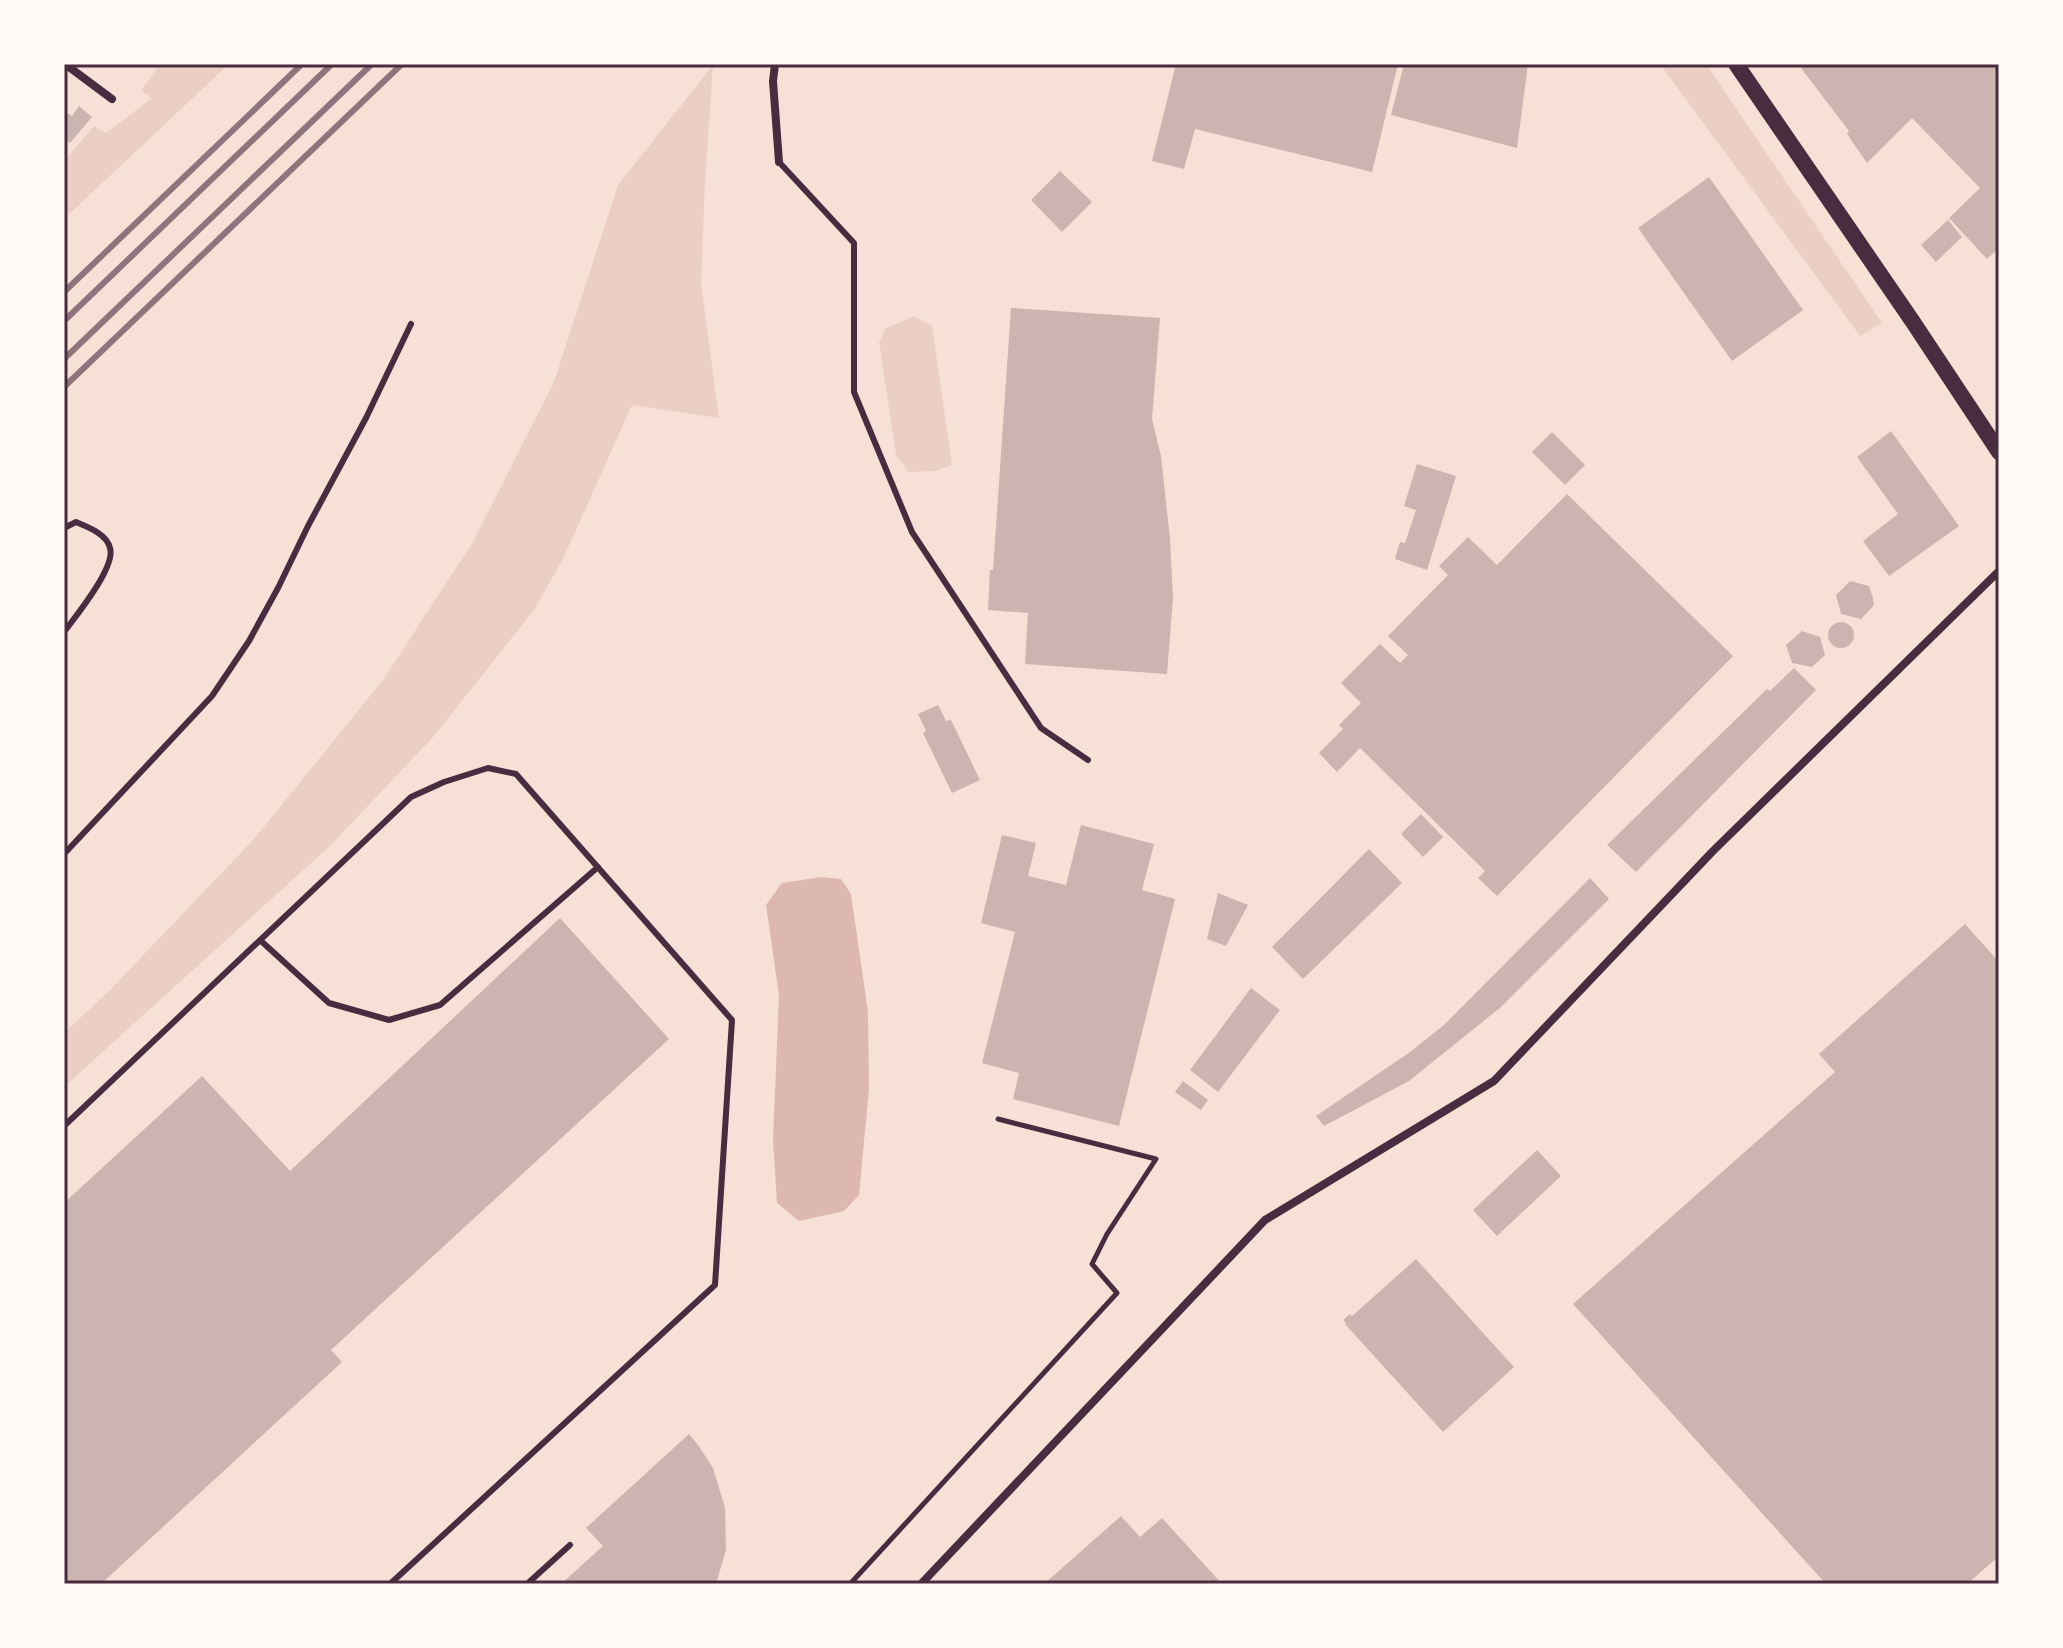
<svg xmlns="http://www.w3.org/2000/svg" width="2063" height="1648" viewBox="0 0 2063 1648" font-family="'IBM Plex Sans',sans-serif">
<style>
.green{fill:#ebcfc5}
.water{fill:#dcb8b0}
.building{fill:#ccb4b1}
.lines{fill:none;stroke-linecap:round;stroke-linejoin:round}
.path{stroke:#4a2c40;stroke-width:5}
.service{stroke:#4a2c40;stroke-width:6}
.minor{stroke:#4a2c40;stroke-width:8}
.secondary{stroke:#4a2c40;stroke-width:16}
.rail{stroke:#8f747c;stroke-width:6}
.neatline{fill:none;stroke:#4a2c40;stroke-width:3}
</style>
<rect width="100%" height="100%" fill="#f7e1d7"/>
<!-- green -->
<path class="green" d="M160,64h69l-165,155v-58l30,-35 12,7 46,-35 -11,-8z
M1660,64h46l176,259 -22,13z
M713,65l-8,117 -4,101 18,135 -87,-13 -69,154 -29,51 -100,126 -103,109 -267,242v-54l47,-44 143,-150 129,-159 90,-138 81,-160 64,-197z
M914,316l18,10 20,139 -17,6 -27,1 -12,-17 -17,-113 6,-13z"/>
<!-- water -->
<path class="water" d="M821,877l20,2 10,15 17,118 1,77 -10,106 -15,16 -45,10 -22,-18 -4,-64 6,-143 -13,-91 16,-22z"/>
<!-- building -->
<path class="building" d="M1176,64h222l-26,108 -177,-43 -11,40 -32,-8z
M1404,64h124l-11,84 -126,-33z
M1805,64h194v184l-12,11 -38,-41 31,-30 -68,-70 -45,45 -20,-29 2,-3 -48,-63z
M79,106l13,11 -22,26 -6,-5v-27l8,5z
M1060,171l32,31 -30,30 -31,-32z
M1709,177l94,133 -71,51 -94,-133z
M1948,220l14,17 -26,25 -15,-17z
M1011,308l149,10 -8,101 9,37 9,83 3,59 -6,76 -142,-10 3,-51 -40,-3 2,-40h3z
M1891,431l68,95 -70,50 -26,-35 35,-27 -41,-57z
M1552,432l33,33 -20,20 -33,-33z
M1417,464l39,12 -29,94 -32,-11 5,-17 5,1 11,-33 -12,-4z
M1567,494l166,162 -236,240 -19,-18 7,-7 -125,-123 -23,24 -18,-19 24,-24 -4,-4 22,-22 -20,-20 39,-39 20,19 8,-8 -20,-19 60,-61 -9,-9 29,-29 29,28z
M1850,581l19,5 4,12 1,7 -13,14 -20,-5 -5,-19z
M1828 635a13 13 0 1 1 26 0a13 13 0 1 1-26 0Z
M1802,631l18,6 5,18 -13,12 -20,-4 -6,-18z
M1794,668l22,22 -180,182 -29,-27 160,-156 3,2z
M938,705l8,16 5,-1 29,60 -28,13 -29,-60 3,-2 -8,-17z
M1421,814l22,23 -20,20 -22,-23z
M1081,825l73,19 -12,46 33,9 -56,227 -106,-27 6,-26 -37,-10 33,-131 -34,-9 21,-88 34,8 -8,33 38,9z
M1369,849l33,34 -99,96 -31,-32z
M1590,878l19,21 -108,108 -92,74 -85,45 -8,-10 94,-64 34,-27z
M1218,893l30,12 -22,41 -19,-7z
M560,918l109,121 -338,311 11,12 -241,222h-37v-381l138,-127 88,95z
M1965,924l34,38v594l-32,28h-141l-253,-280 262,-232 -16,-18z
M1251,988l29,22 -62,82 -28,-22z
M1183,1081l25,19 -7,10 -26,-18z
M1537,1150l24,26 -64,60 -24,-26z
M1416,1259l98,108 -71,65 -98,-108 1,-1 -3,-3 7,-6 2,2z
M689,1434l9,11 15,23 12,40 1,42 -10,34h-155l42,-38 -17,-18z
M1121,1516l19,21 22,-19 60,66h-178z"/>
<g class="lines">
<!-- path -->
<path class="path" d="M850,1584l267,-291 -25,-29 15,-30 49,-75 -158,-40"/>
<!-- service -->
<path class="service" d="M779,162l75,81v149l58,140 129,196 47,32
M64,528l12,-6c12,5 31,12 34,26 6,19 -34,68 -46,84
M64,854l148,-158 37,-55 29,-53 30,-62 58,-108 45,-94
M260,940l69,63 60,17 51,-15 158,-138
M64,1126l347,-329 33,-15 44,-14 28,6 216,246 -17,265 -325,299
M527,1584l43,-39"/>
<!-- minor -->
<path class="minor" d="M65,64l47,35
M775,64l-2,17 6,81
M921,1584l344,-364 229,-139 219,-230 286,-280"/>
<!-- secondary -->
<path class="secondary" d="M1736,64l177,258 86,130"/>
<!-- rail -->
<path class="rail" d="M64,292l238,-228
M64,321l268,-257
M64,359l308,-295
M64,387l338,-323"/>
</g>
<!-- border -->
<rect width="2063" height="1648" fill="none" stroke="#fffaf5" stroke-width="132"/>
<rect x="66" y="66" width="1931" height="1516" class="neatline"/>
</svg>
